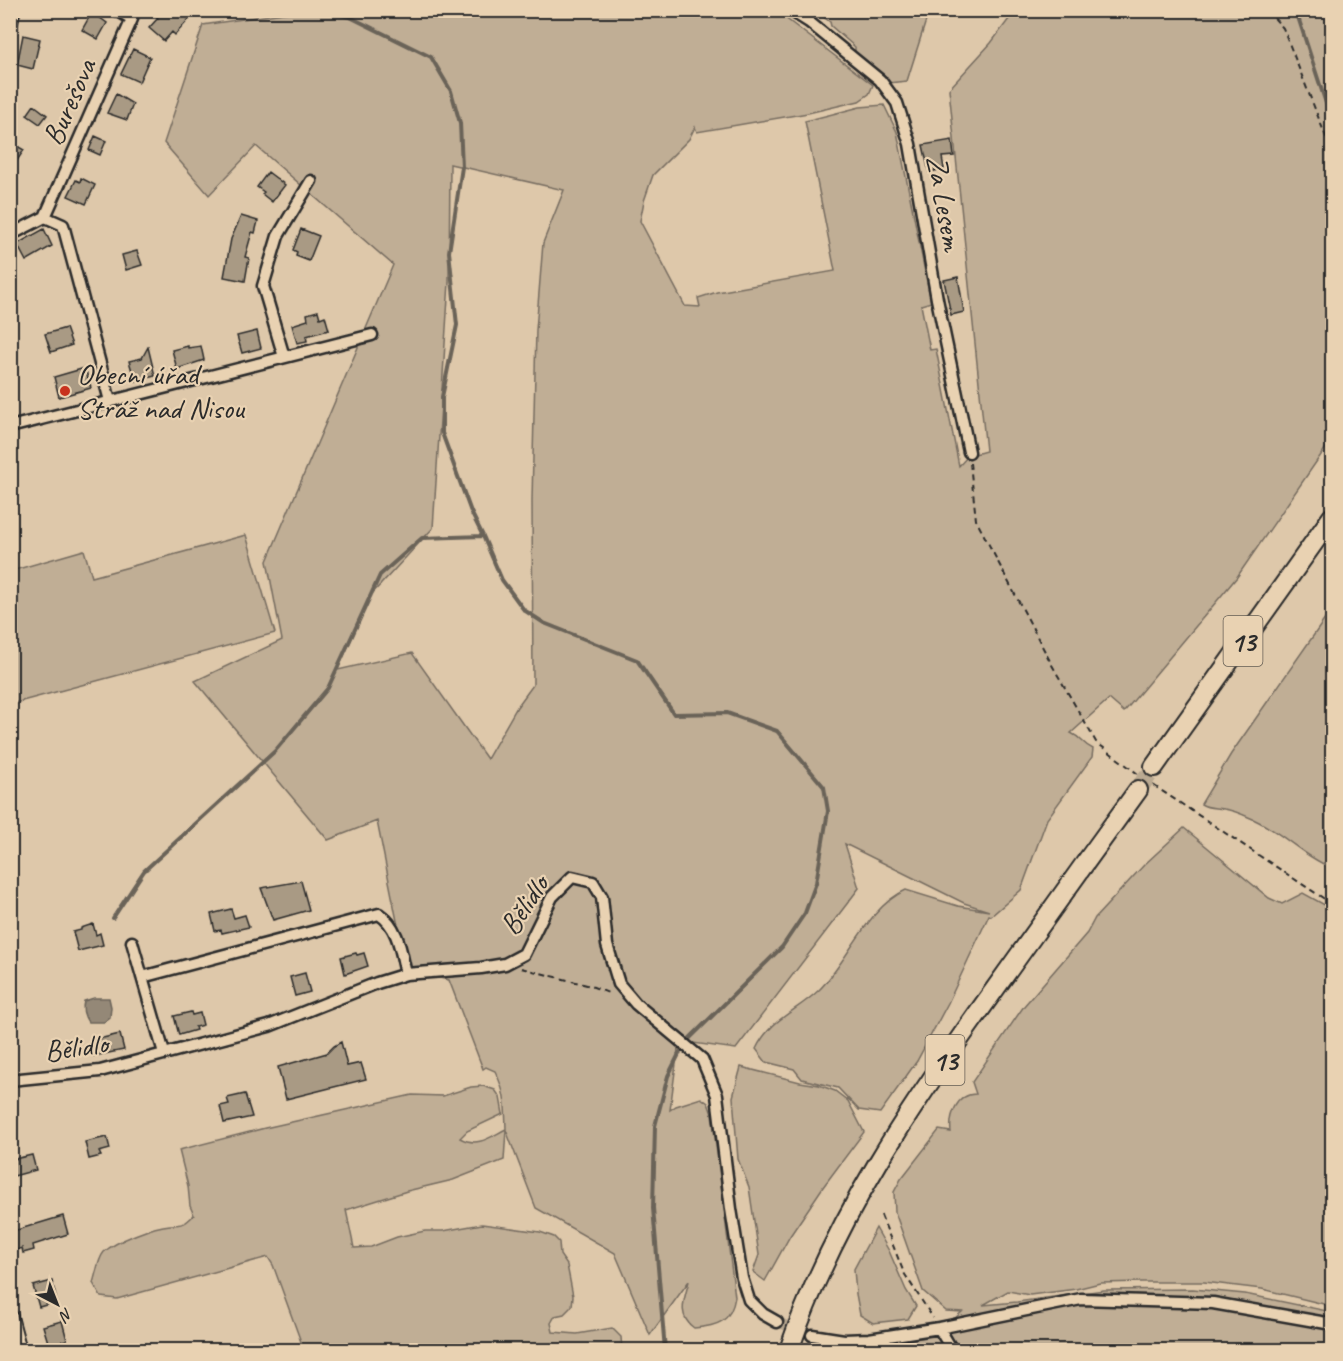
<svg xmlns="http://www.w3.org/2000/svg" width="1343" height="1361" viewBox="0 0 1343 1361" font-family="Caveat,sans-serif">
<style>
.green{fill:#c0ae95;stroke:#766c60;stroke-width:1.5;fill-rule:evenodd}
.water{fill:#948877;stroke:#6a6359;stroke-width:1.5}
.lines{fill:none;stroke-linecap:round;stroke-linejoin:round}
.stream{stroke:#6a6359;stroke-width:4}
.building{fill:#a99a84;stroke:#2b2b2b;stroke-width:1.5}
.minor-tunnel{stroke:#baa991;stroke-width:10;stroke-dasharray:10 5;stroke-linecap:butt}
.primary-tunnel{stroke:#baa991;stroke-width:18;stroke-dasharray:18 9;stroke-linecap:butt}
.minor-casing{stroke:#2b2b2b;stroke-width:15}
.tertiary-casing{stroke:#2b2b2b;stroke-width:18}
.primary-casing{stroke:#2b2b2b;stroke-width:22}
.path{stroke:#2b2b2b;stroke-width:2;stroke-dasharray:6 4.5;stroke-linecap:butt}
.minor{stroke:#e9d2b2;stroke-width:10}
.tertiary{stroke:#e9d2b2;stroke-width:14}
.primary{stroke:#e9d2b2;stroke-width:18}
.poi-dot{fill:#c8321e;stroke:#e9d2b2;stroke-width:2}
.labels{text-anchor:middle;stroke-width:4.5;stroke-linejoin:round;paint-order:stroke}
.shield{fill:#e9d2b2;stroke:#645d54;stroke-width:1.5}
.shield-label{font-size:28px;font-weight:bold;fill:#2b2b2b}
.street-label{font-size:30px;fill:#2b2b2b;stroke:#e9d2b2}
.poi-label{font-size:30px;fill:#2b2b2b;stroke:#e9d2b2;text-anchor:start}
</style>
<rect width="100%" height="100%" fill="#dec8aa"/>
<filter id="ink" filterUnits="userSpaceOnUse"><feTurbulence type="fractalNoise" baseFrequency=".0167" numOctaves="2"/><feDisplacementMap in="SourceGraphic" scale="12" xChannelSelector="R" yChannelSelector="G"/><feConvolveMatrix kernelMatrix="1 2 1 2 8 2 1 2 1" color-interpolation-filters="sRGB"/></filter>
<g filter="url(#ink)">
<!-- green -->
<path class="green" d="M303,10l473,1 97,74 -4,9 -10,7 -51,12 -111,19 -2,-5 -6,12 -36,36 -9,26 -4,20 45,85 15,1 -2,-9 19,-6 118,-21 -30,-150 55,-14 24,-2 13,27 34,170 -10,3 9,45 6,-1 23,117 9,-10 18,-5 -37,-362 42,-46 24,-32 308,-1 9,12v417l-95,138 -113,135 -15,-13 -38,34c11,5 11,11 22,16l-1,8 -45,62 -26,71 -30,26 -2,-1 -41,88 -31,58 -37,52 -21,-3 -21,-22 -36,-9 -8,-10 -28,-7 -10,-13c15,-31 40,-37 63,-59 29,-28 48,-83 87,-100l52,16 31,5 -25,-8 -119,-59 14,44 -123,161 -57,-8 -9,69 6,-4 25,-8 7,5 4,11 23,183c-4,25 -17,29 -41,31 -18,-13 -9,-30 -5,-47l-39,54 -35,-82 -79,-45 -30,-78 -2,30 -51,20 -46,11 -61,19 8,38 17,-1 26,-10 28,-6h18l39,-7 58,8 14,5 5,5 1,13 7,10 6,31 -1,10 -8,8 -9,2 -4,7 2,9 24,2 35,-6 9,9 1,13h-318l-31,-85 -5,-8 -151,42 -16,-2 -8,-14c3,-9 5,-24 11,-31 12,-11 50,-26 66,-27 13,-1 13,1 24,-10l-4,-9 -2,-20 -9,-36 86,-22 147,-33 31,1 28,-9 12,-1 12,4 5,7 3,17 -36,17 -7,7c18,10 30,-1 46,-9 -1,-24 0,-36 -11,-58l-9,-4 -3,2 -34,-89 -42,-9 -30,-150 -49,19 -133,-159 87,-41 -15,-79 126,-296 -137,-119 -47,49 -45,-52 39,-118zM450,164l114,26 -21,53 -7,87 -4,170 1,185 -16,22 -30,52 -75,-106 -74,17 32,-74 63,-68 16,-246z
M819,10l110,1 -22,70 -19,2 -33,-29v-7l-24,-21 -1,-4 -12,-9z
M246,535l29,98 -264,71v-133l73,-21 8,27z
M1332,609v259c-28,-11 -49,-35 -77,-48 -9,-4 -21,-10 -31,-11 -9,-2 -15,0 -23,-5l30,-50z
M1184,828l85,70 13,6 21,-11 29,16v397l-70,-17 -58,-7h-62l-42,1 -24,6 -46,6 -22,-4 -25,14 34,-3 87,-12 89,-1 52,5 87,18v38h-464l1,-4 65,-10 28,-24 -16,-1 -23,-20 -28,-79 -1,-20 7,-13 38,-49 12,2c-2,-17 6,-38 25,-38l-4,-12 52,-76 63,-73 8,-15 49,-53z
M741,1067l59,15 19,3 16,6 13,10 16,31 -41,55 -33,49 -25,45 -12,-9 6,-17 -10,-68 -11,-28 -5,-62z
M876,1228l13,23 17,39 10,16 -8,13 -35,4 -13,-8 -4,-21 -2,-25z"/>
<!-- water -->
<path class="water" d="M94,998h15l2,9 -1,10 -6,5h-16c-4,-6 -6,-14 -4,-21z"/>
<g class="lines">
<!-- stream -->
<path class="stream" d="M316,10l34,7 81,40 20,34 9,32 2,44 -13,85 8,73 -15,72v36l29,79 12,24 19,44 22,30 20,13 93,37 37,54 53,-1 50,18 47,56 4,24 -12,72 -11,30 -23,34 -96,95
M1291,10l8,10 33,102
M113,918l31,-47 131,-120 53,-63 52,-113 42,-37 61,-2
M665,1350l-12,-142 2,-82 13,-50 14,-28"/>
</g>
<!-- building -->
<path class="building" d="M149,10h44l-5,6 2,2 -15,17 -3,-3 -8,9 -15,-13 9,-10z
M92,12l15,11 -9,16 -16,-9z
M23,35l17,4 -7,30 -16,-4z
M133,49l17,8 -11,25 -18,-8z
M116,94l17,10 -6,16 -20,-7z
M34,105l13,10 -7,9 -13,-9z
M95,136l11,5 -6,14 -11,-5z
M952,140l2,16 -12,1 2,12 -15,3 -6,-27z
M10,142l14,8 -14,21z
M268,172l17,13 -13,17 -10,-8 2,-2 -7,-5z
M81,178l14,7 -9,19 -18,-8 8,-16 4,2z
M241,216l17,5 -3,12 -3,-1 -7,25 4,1 -4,23 -21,-4 7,-38z
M44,229l8,17 -26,15 -9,-17z
M301,229l18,7 -10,25 -13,-5 1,-4 -4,-2z
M137,251l5,14 -16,5 -4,-15z
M958,277l6,35 -13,3 -7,-35z
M318,311l2,7 5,-2 4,14 -23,6 1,5 -10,2 -5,-18 16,-5 -1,-6z
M66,328l6,17 -21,7 -6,-18z
M257,331l4,17 -19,5 -5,-17z
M188,346v2l13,-2 3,14 -27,9 -5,-19z
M148,347l7,29 -20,5 -6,-20 13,-3z
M85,368l6,20 -32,9 -5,-20z
M301,881l8,29 -36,10 -12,-32z
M231,909l3,9 11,-3 4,12 -27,6 -1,-3 -6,1 -4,-17z
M93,924l3,11 4,-2 3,12 -25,6 -5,-19 8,-2v-2z
M356,953l1,2 7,-2 4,13 -23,8 -4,-17z
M305,973l5,19 -15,4 -5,-19z
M191,1012l1,3 8,-2 3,12 -8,2 1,3 -17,5 -5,-19z
M120,1034l4,16 -31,6 -3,-15z
M341,1042l6,24 14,-3 5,16 -80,20 -8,-32 49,-14 7,-7z
M245,1094l7,23 -28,6 -4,-17 9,-2 -2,-6z
M107,1137l3,12 -11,3 2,4 -12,3 -4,-17z
M32,1155l4,15 -26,7v-17z
M63,1216l5,18 -35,11 1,5 -11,3 -1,-5 -12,4v-20z
M52,1281l5,21 -18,5 -6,-21z
M62,1321l5,19 -5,1 1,4 -13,4 -7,-23z"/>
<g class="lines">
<!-- minor-tunnel -->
<path class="minor-tunnel" d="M777,1322l35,13"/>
<!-- primary-tunnel -->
<path class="primary-tunnel" d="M1138,790l16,-23"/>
<!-- minor casing -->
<g class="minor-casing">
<path id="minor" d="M790,10l19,12 71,58 17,23 13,41 27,155 32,153
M10,31l4,-21
M45,217l18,8 47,176
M10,235l35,-18 87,-198 -15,-9
M284,357l-21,-71 15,-50 33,-55
M10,427l362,-92
M132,942l32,111
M142,977l237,-63c20,13 22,39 27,60
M10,1080l90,-9 169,-45 108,-43 29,-9 75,-6 24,-4 19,-10 28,-57 20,-20 21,5 9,15 5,48 12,39 17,20 66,55 15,36 14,114 11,69 7,22 14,14 14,8
M939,1328l13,22
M812,1335l32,5 25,-1 70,-11 142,-29 132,4 119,21"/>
</g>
<!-- tertiary casing -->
<g class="tertiary-casing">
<path id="tertiary" d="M10,1317l9,33"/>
</g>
<!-- primary casing -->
<g class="primary-casing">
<path id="primary" d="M1154,767l178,-250
M789,1350c47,-135 123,-246 206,-361 47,-66 95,-133 143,-199"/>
</g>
<!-- path -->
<path class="path" d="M1267,10l16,18 49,124
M970,463l6,57 76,145 44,77 42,32
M1153,785l179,119
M521,968l70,18 20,8
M881,1215l23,58 29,45"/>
<!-- minor -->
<use href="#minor" class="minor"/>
<!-- tertiary -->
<use href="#tertiary" class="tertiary"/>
<!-- primary -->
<use href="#primary" class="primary"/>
</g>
</g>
<!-- markers -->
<circle class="poi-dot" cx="65" cy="391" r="6"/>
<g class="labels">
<!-- shield labels -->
<g class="shield">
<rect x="1223.5" y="616" width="39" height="50" rx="4.5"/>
<rect x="925.5" y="1035" width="39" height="50" rx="4.5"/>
</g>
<g class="shield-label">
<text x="1243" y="651">13</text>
<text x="945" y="1070">13</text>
</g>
<!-- street labels -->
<g class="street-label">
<text transform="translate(69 102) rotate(-66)" y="10">Burešova</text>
<text transform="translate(945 203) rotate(80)" y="10">Za Lesem</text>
<text transform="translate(524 905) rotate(-57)" y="10">Bělidlo</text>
<text transform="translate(76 1047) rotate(-8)" y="10">Bělidlo</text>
</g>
<!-- poi labels -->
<g class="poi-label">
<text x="77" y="384">Obecní úřad<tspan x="77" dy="34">Stráž nad Nisou</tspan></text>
</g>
</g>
<!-- margin -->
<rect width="1343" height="1361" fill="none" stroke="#e9d2b2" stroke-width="36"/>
<rect x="18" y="18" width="1307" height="1325" fill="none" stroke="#2b2b2b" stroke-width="2" filter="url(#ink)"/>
<!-- north arrow -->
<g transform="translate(57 1304) rotate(138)" stroke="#e9d2b2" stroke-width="4.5" paint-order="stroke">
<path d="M0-4.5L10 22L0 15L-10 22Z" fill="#2b2b2b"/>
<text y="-9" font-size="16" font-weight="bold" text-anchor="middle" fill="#2b2b2b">N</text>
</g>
</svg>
